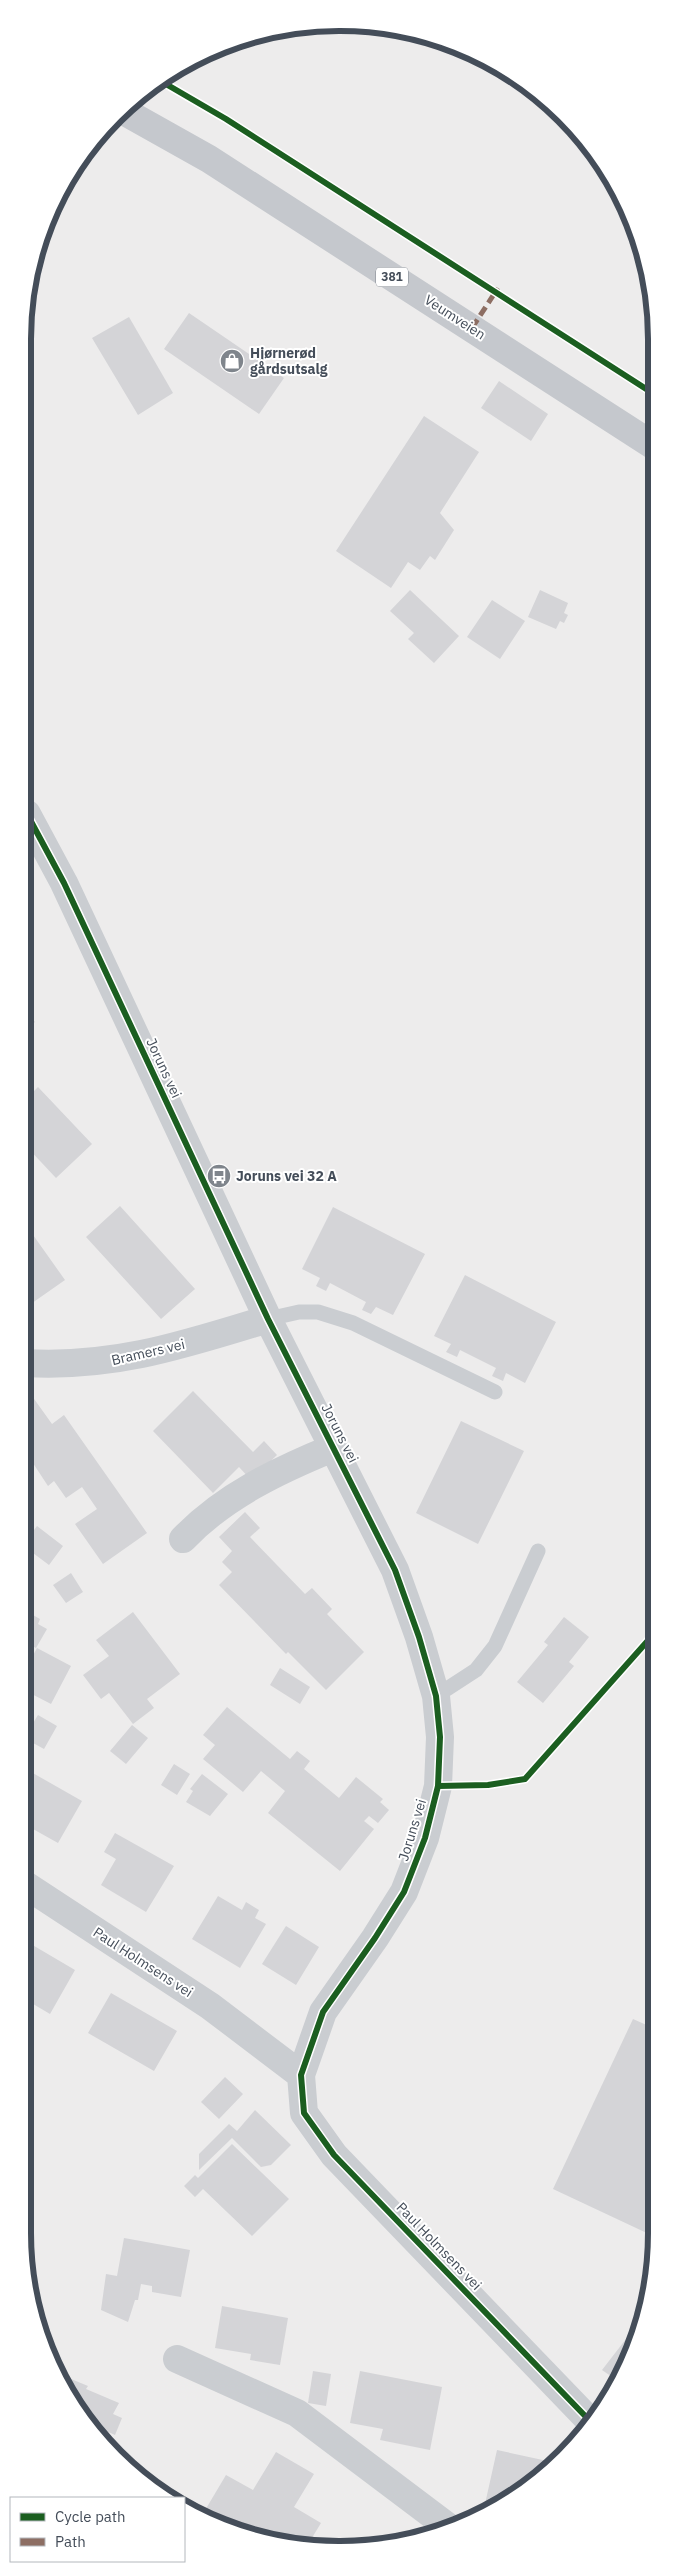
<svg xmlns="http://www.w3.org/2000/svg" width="679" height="2572" viewBox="0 0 679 2572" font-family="'IBM Plex Sans',sans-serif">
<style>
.building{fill:#d4d4d7}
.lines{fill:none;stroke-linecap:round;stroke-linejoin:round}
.service{stroke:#cacdd1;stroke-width:15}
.minor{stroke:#cacdd1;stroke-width:28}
.primary{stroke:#c5c8cd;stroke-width:28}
.quiet{stroke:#8d6e63;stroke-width:5;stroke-dasharray:10 5;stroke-linecap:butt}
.cycleway-casing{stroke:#fff;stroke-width:9}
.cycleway{stroke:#1b5e20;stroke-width:6}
.labels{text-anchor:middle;stroke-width:4;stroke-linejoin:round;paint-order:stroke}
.shield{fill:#fff;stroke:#7c828b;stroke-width:1}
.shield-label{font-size:12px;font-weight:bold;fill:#444d59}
.street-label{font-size:14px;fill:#444d59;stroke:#fff}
.poi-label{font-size:14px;font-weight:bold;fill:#444d59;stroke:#fff;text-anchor:start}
.rim{fill:none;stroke:#444d59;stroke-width:6}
</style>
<rect width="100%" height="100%" fill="#edecec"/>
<!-- building -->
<path class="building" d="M189,313l95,65 -25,36 -95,-65z
M129,317l44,76 -35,22 -46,-77z
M499,381l49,33 -17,27 -50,-33z
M424,416l55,36 -39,61 14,17 -19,30 -5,-4 -10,14 -12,-8 -17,26 -55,-37z
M410,590l49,46 -25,27 -26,-24 6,-6 -24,-22z
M540,590l28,13 -4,10 4,2 -4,8 -4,-2 -4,8 -28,-12z
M492,600l33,21 -25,38 -33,-22z
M26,1012l9,10 -9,7z
M38,1087l54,57 -36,34 -30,-32v-47z
M120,1206l75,83 -34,30 -75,-82z
M333,1207l92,47 -32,61 -17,-8 -5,7 -9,-4 4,-8 -36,-19 -4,8 -10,-5 4,-8 -18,-9z
M26,1225l39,55 -40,28z
M465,1275l91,47 -31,61 -19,-10 -3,8 -11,-5 4,-8 -36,-18 -3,7 -11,-5 5,-8 -17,-8z
M193,1391l60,61 11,-11 13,14 -26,25 -12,-13 -26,26 -60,-62z
M32,1396l20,28 12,-9 83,118 -44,31 -28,-40 22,-15 -15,-22 -16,11 -12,-17 -6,5 -23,-35v-50z
M461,1421l63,30 -46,93 -62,-31z
M245,1512l15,16 -10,9 55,57 7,-6 20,21 -5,5 37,38 -38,38 -38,-38 -2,2 -67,-69 13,-13 -10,-10 10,-11 -13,-14z
M37,1526l26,20 -14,19 -24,-18v-5z
M71,1573l12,19 -17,11 -13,-18z
M24,1610l16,9 -2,5 9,5 -11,19 -9,-5 -3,5z
M133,1612l47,62 -33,25 7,9 -21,16 -24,-31 -8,6 -18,-24 26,-19 -13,-16z
M564,1617l25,20 -20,25 5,4 -31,37 -26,-21 31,-37 -4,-3z
M37,1648l34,18 -20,38 -27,-14v-18z
M280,1668l30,19 -10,17 -30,-19z
M227,1707l63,52 7,-8 13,10 -6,8 35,29 17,-21 27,22 -3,3 9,8 -11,13 -9,-7 -5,5 10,8 -34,42 -72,-58 17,-22 -24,-20 -18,21 -40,-33 12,-14 -12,-10z
M38,1715l19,11 -13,23 -20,-11z
M132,1725l16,13 -22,26 -16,-13z
M174,1764l16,10 -13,21 -16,-10z
M24,1768l58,33 -24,42 -34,-19z
M202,1774l26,20 -18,22 -24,-14 7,-11 -3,-2z
M115,1833l59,33 -28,46 -45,-27 15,-26 -12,-7z
M218,1896l24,14 4,-8 13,8 -4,8 11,6 -26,44 -48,-29z
M286,1926l33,21 -23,38 -34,-21z
M24,1940l51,30 -25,44 -27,-16z
M111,1993l66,38 -23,40 -66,-38z
M633,2019l18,8v208l-98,-46z
M225,2077l18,17 -24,25 -18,-17z
M255,2110l36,35 -20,20 -10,2 -29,-29 -33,32v-16l30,-30 8,7z
M232,2144l57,55 -37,37 -49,-47 -8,8 -11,-11 11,-11 3,3z
M124,2238l66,12 -9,47 -29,-5v-6l-11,-2 -3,16h-3l-7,22 -27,-12 5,-36 11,2z
M222,2306l66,12 -8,47 -30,-5 1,-6 -36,-6z
M636,2326l2,2 -20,53 -16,-11z
M313,2371l18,3 -5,32 -18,-3z
M360,2371l82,16 -12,63 -50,-10 3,-11 -33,-6z
M59,2374l29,12 -2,3 33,14 -6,11 9,4 -7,17 -9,-4 -5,11z
M497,2450l55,12 -19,22 -43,21 -5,-1z
M276,2452l38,22 -20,33 27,16 -14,23 -106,-29 25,-42 27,15z"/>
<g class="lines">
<!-- service -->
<path class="service" d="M268,1319l31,-7h19l35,11 142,69
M436,1696l40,-26 19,-24 43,-95"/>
<!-- minor -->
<path class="minor" d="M27,814l37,69 204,436 127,251 24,67 17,59 4,41 -2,49 -13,52 -21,54 -29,46 -52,74 -22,63 3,38 30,42 255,265
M25,1363c90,5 158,-18 243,-44
M183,1539c41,-43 96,-69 150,-91
M24,1884l186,122 91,69
M177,2359l120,54 150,113"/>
<!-- primary -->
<path class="primary" d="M127,113l82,46 445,287"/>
<!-- quiet -->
<path class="quiet" d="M472,328l26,-40"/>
<!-- cycleway casing -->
<g class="cycleway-casing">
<path id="cycleway" d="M159,80l67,39 428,275
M27,814l37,69 204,436 127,251 24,67 17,59 4,41 -2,49 -13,52 -21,54 -29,46 -52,74 -22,63 3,38 30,42 255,265
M438,1786l50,-1 37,-6 127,-143"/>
</g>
<!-- cycleway -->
<use href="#cycleway" class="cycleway"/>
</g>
<!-- icons -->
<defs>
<g id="shop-disc" transform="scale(1.25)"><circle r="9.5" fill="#7f858c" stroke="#fff"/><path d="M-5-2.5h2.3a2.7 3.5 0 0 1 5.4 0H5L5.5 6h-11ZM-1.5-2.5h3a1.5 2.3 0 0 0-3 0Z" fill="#fff"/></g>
<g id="bus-disc" transform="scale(1.25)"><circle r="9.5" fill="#7f858c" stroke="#fff"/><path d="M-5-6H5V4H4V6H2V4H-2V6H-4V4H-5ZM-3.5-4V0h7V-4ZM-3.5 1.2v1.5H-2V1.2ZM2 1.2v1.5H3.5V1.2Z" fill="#fff"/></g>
</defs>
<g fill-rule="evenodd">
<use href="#shop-disc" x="232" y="361"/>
<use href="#bus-disc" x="219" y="1176"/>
</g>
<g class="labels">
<!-- shield labels -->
<rect class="shield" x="376" y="267.5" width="32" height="19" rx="4"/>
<g class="shield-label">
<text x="392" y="281">381</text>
</g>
<!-- street labels -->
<g class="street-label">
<text transform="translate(455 317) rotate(33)" y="5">Veumveien</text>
<text transform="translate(164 1068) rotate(65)" y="5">Joruns vei</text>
<text transform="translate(148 1352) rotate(-13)" y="5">Bramers vei</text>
<text transform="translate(340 1433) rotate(63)" y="5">Joruns vei</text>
<text transform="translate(412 1830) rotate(-73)" y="5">Joruns vei</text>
<text transform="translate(143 1962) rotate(33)" y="5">Paul Holmsens vei</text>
<text transform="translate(439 2246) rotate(46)" y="5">Paul Holmsens vei</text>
</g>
<!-- poi labels -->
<g class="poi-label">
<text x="250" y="358">Hjørnerød<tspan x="250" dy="16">gårdsutsalg</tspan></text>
<text x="236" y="1181">Joruns vei 32 A</text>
</g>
</g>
<!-- crop -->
<path d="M0 0H679V2572H0ZM339 31H340A308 308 0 0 1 648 339V2233A308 308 0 0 1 340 2541H339A308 308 0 0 1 31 2233V339A308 308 0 0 1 339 31Z" fill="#fff" fill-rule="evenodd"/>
<path class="rim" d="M339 31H340A308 308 0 0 1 648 339V2233A308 308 0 0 1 340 2541H339A308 308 0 0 1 31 2233V339A308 308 0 0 1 339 31Z"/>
<!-- legend -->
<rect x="10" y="2497" width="175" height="65" fill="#ffffff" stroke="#b4b8bd"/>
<rect x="20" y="2513" width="25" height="8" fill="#1b5e20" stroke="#b4b8bd"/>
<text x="55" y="2522" font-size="15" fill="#444d59">Cycle path</text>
<rect x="20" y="2538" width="25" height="8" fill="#8d6e63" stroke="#b4b8bd"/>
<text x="55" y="2547" font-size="15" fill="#444d59">Path</text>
</svg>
